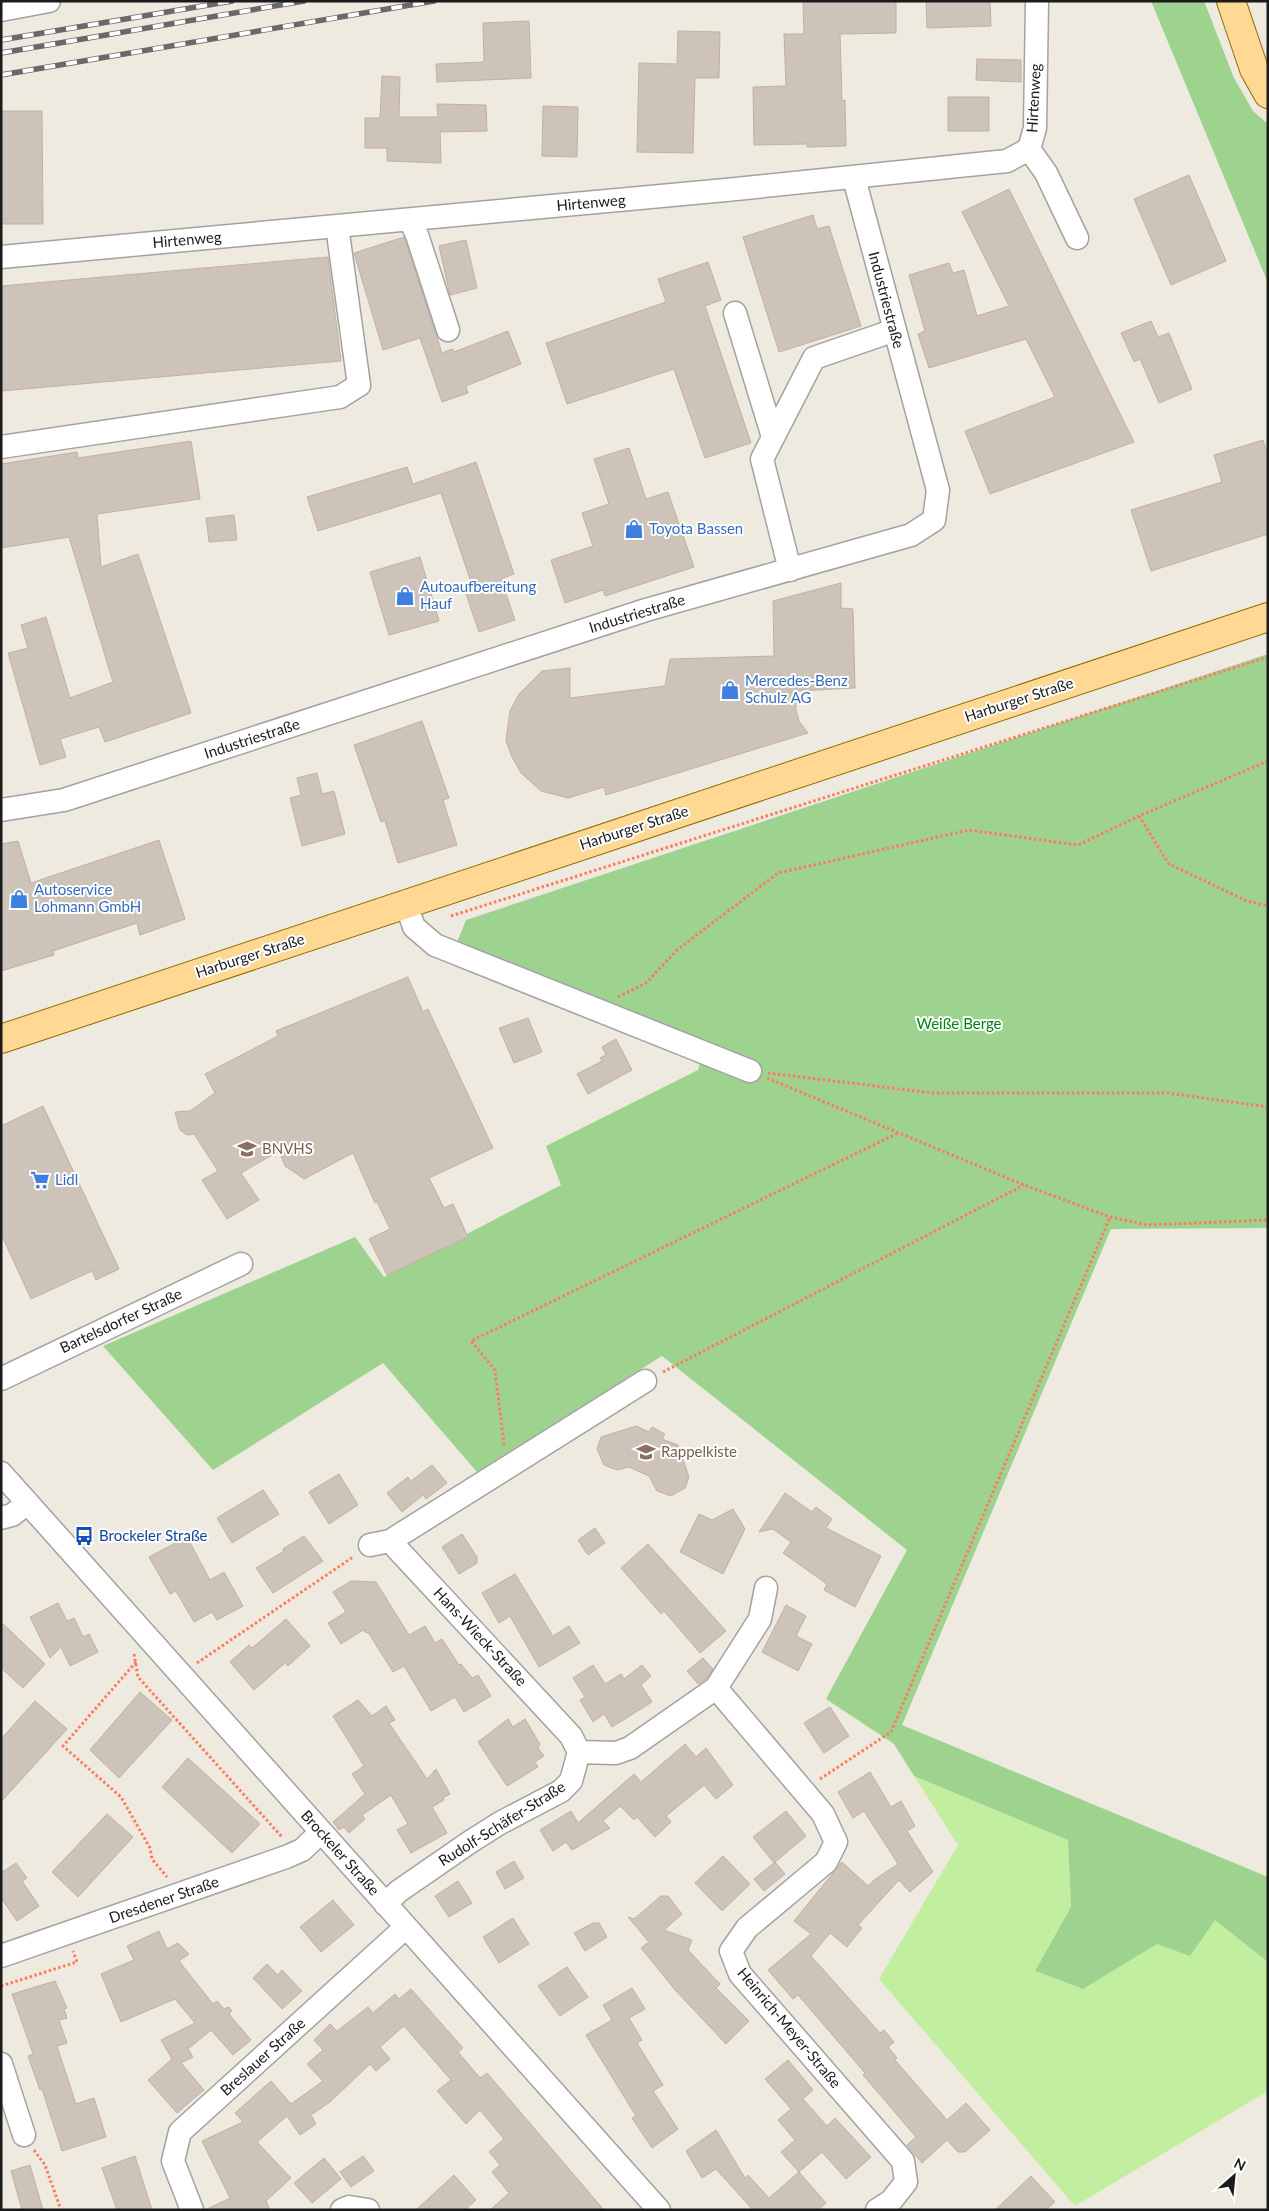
<svg xmlns="http://www.w3.org/2000/svg" width="1269" height="2211" viewBox="0 0 1269 2211" font-family="Lato,sans-serif">
<style>
.grass{fill:#c1ef9f}
.forest{fill:#9ed28f}
.building{fill:#cec3b8;stroke:#c1b1a0}
.lines{fill:none;stroke-linecap:round;stroke-linejoin:round}
.minor-casing{stroke:#a2a2a2;stroke-width:25}
.major-casing{stroke:#926c00;stroke-width:30}
.path{stroke:#ff7b5f;stroke-width:3;stroke-dasharray:2.5 2.5;stroke-linecap:butt}
.minor{stroke:#fff;stroke-width:22}
.major{stroke:#ffd893;stroke-width:28}
.rail-casing{stroke:#696969;stroke-width:5.5}
.rail{stroke:#fff;stroke-width:4;stroke-dasharray:11;stroke-linecap:butt}
.labels{text-anchor:middle;stroke-width:4;stroke-linejoin:round;paint-order:stroke}
.street-label{font-size:15px;fill:#1b1b1b;stroke:#fff}
.shop-label{font-size:15px;fill:#366cbe;stroke:#fff;text-anchor:start}
.park-label{font-size:15px;fill:#008214;stroke:#fff}
.education-label{font-size:15px;fill:#785e54;stroke:#fff;text-anchor:start}
.transit-label{font-size:15px;fill:#164399;stroke:#fff;text-anchor:start}
</style>
<rect width="100%" height="100%" fill="#eeeadf"/>
<!-- grass -->
<path class="grass" d="M914,1776l154,64 3,67 -36,64 48,18 74,-45 58,-25 53,43v129l-193,115 -196,-227 79,-134z"/>
<!-- forest -->
<path class="forest" d="M1151,1h53l30,77 19,33 15,13v159z
M1268,654v574l-157,1 -209,496 366,152v85l-53,-42 -25,36 -33,-12 -74,45 -48,-18 36,-64 -3,-67 -154,-64 -20,-32 -68,-45 81,-149 -245,-194 -185,116 -94,-109 -170,107 -110,-124 252,-109 29,40 177,-92 -15,-39 152,-76 7,-24 -250,-99 11,-27z"/>
<!-- building -->
<path class="building" d="M803,1h93v32l-56,1 2,67 3,-1 1,46 -39,1v-3l-53,1 -1,-58 33,-1 -2,-52h20z
M926,1h64l1,25 -64,2z
M529,21l2,57 -94,4 -1,-18 48,-2 -1,-39z
M678,31l42,1 -1,46h-24l-2,75 -56,-1 2,-89 38,1z
M977,59l44,1v22l-45,-2z
M382,76l18,1 -1,40h39l-1,-13 49,1 1,26 -47,1 1,31 -54,-2v-13h-22v-30h15z
M948,97h41v34h-41z
M543,106l35,1 -1,50 -35,-1z
M1,111h41l1,113h-42z
M1189,175l37,86 -55,24 -37,-86z
M1009,189l125,253 -144,52 -25,-63 90,-34 -29,-58 -97,29 -11,-34 7,-3 -16,-56 40,-12 4,10 11,-3 13,46 32,-10 -47,-94z
M813,215l4,14 12,-3 32,100 -82,26 -36,-115z
M404,237l38,116 11,-4 1,3 54,-21 13,33 -55,22 2,7 -26,9 -22,-64 -37,12 -29,-97z
M466,240l11,48 -27,7 -11,-49z
M328,257l13,104 -340,30v-105z
M708,262l13,38 -16,6 46,137 -46,15 -31,-89 -107,35 -21,-61 120,-41 -8,-23z
M1151,321l7,16 11,-4 23,56 -33,14 -19,-44 -6,3 -13,-29z
M1263,440l5,15v79l-117,37 -20,-61 91,-28 -8,-27z
M191,441l9,58 -103,15 4,53 37,-13 53,159 -86,29 -6,-15 -39,12 6,18 -26,8 -32,-112 20,-5 -7,-23 25,-8 24,81 43,-16 -44,-145 -68,11v-84l76,-12 1,6z
M629,448l17,51 22,-7 26,75 -89,29 -2,-6 -38,13 -14,-43 42,-14 -11,-33 27,-9 -15,-45z
M476,462l38,112 -13,5 14,41 -36,12 -14,-41 8,-3 -32,-95 -123,38 -11,-34 100,-30 6,17z
M234,515l3,25 -28,2 -3,-24z
M420,557l19,64 -50,14 -19,-63z
M841,583v25l12,1 2,79 -59,3v19l3,11 9,12 -202,62 -2,-8 -36,11 -27,-7 -20,-18 -9,-16 -6,-16 4,-30 9,-17 23,-23 28,-3v30l95,-12 5,-27 104,-3 -1,-55z
M422,721l27,77 -6,2 14,45 -59,18 -13,-42 -4,1 -27,-77z
M317,773l5,21 12,-3 11,43 -43,12 -12,-48 11,-3 -4,-17z
M159,840l26,79 -45,16 -3,-12 -84,28 1,4 -53,16v-127l17,-3 13,42z
M408,977l15,35 5,-3 65,139 -64,30 15,30 9,-4 15,33 -81,38 -18,-36 21,-10 -13,-27 -2,1 -22,-50 -49,26 -19,-13 -6,-15 -38,22 18,27 -32,19 -25,-39 16,-9 -24,-37 -7,1 -7,-5 -5,-18 15,-1 25,-18 -10,-19 73,-38 -2,-5z
M528,1018l14,34 -28,11 -15,-35z
M616,1039l16,31 -44,24 -11,-20 25,-13 -2,-3 6,-3 -4,-8z
M43,1106l76,163 -23,11 -4,-9 -61,28 -30,-65v-108z
M636,1426l13,6 3,-5 13,7 -3,5 16,6 11,32 -4,11 -14,8 -14,-5 -8,-15 -20,-9 -12,3 -13,-5 -7,-16 4,-12z
M432,1465l15,18 -21,16 -3,-4 -21,17 -15,-19 21,-16 3,4z
M339,1474l19,31 -29,19 -20,-32z
M263,1490l16,24 -47,29 -15,-25z
M785,1493l27,19 4,-5 16,12 -6,9 55,28 -26,51 -31,-17 3,-6 -44,-31 8,-11 -18,-13 -14,3z
M733,1509l12,20 -22,45 -43,-22 19,-38 13,6z
M595,1528l10,15 -17,12 -10,-15z
M462,1534l15,23v6l-18,11 -17,-27z
M304,1536l19,25 -50,32 -17,-25 28,-17 -1,-2z
M187,1537l23,43 14,-8 19,34 -26,14 -5,-8 -18,10 -18,-31 -6,3 -21,-37z
M648,1544l78,87 -26,22 -36,-42 -3,3 -40,-46z
M515,1574l38,62 16,-10 11,17 -41,24 -29,-51 -11,7 -17,-30z
M351,1581l25,1 33,53 16,-9 10,17 7,-4 17,26 2,-1 11,14 6,-3 13,21 -27,16 -9,-15 -24,14 -27,-45 -11,6 -25,-40 -2,1 -3,-3 -22,14 -13,-21 18,-11 -13,-20z
M58,1603l9,18 7,-3 9,19 6,-3 9,18 -28,14 -9,-19 -11,11 -20,-41z
M786,1605l20,11 -10,20 16,8 -14,27 -36,-19z
M286,1619l24,27 -22,20 -3,-3 -31,27 -24,-28 19,-17 3,3z
M1,1622l44,42 -22,24 -22,-20z
M703,1658l10,11 -7,10 -8,5 -11,-13z
M593,1665l12,19 16,-10 3,5 18,-14 9,11 -10,9 11,17 -40,25 -8,-13 -11,8 -13,-22 5,-3 -12,-19z
M140,1692l32,28 -53,58 -29,-28z
M358,1700l14,16 14,-10 9,14 -6,3 38,56 9,-10 14,25 -7,4 1,2 -12,7 15,26 -36,20 -14,-23 11,-6 -17,-29 -29,20 3,4 -16,14 -5,-6 -5,3 -6,-8 32,-28 -13,-20 12,-8 -31,-50z
M35,1701l32,28 -66,73v-63z
M830,1707l19,29 -25,17 -20,-30z
M508,1719l5,8 12,-8 15,25 -2,4 6,8 -9,6 3,5 -31,19 -29,-44z
M685,1744l11,13 10,-9 27,37 -17,14 -12,-14 -38,31 5,6 -16,15 -18,-20 -3,3 -14,-14 -17,15 7,7 -38,22 -6,-8 -13,9 -13,-21 31,-19 7,12 56,-49 7,8z
M188,1758l72,66 -28,29 -70,-66z
M870,1772l21,35 10,-6 14,25 -8,5 26,41 -23,20 -11,-12 -41,45 4,3 -15,19 -17,-14 -19,23 69,77 4,-3 10,12 -6,5 9,11 -2,2 52,60 19,-17 24,27 -25,22h-7l-11,-12 -25,23 -15,-18 9,-8 -53,-62 2,-2 -67,-78 -5,4 -25,-29 43,-36 -17,-13 48,-59 26,24 6,-6 24,-16 -34,-53 -11,7 -15,-26z
M786,1811l20,25 -32,27 -21,-26z
M107,1814l26,23 -55,60 -26,-25z
M723,1856l27,28 -28,27 -27,-28z
M514,1861l10,17 -19,11 -9,-17z
M775,1862l10,12 -21,17 -10,-12z
M16,1863l11,15 -5,3 17,25 -22,15 -16,-23v-25z
M458,1881l14,22 -23,14 -14,-21z
M661,1896h7l14,18 -18,16 28,10 -4,10 32,34 -4,4 33,33 -23,23 -50,-53 -35,-43 8,-6 -21,-25 6,2z
M333,1900l21,25 -33,27 -21,-25z
M513,1918l16,26 -30,19 -16,-26z
M593,1923h6l8,14 -22,14 -11,-18z
M159,1931l8,18 11,-6 11,11 -10,7 34,43 4,-3 7,8 5,-2 3,4 -3,3 22,26 -18,15 -22,-25 -23,19 5,8 -12,6 23,27 -27,23 -29,-33 24,-21 -11,-19 34,-17 -20,-24 -54,23 -20,-48 33,-14 -7,-14z
M267,1964l11,11 4,-5 20,21 -20,18 -29,-31z
M567,1967l21,30 -28,19 -22,-30z
M55,1981l12,27 -3,1 3,9 -8,2 8,23 -10,3 19,58 18,-6 12,39 -44,14 -20,-62 -2,1 -12,-34 5,-2 -21,-60z
M632,1988l13,21 -16,9 13,22 -5,3 26,42 -10,6 25,38 -26,19 -20,-30 4,-2 -50,-81 26,-15 -9,-15z
M411,1989l52,59 -5,4 22,26 7,-5 117,137h-114l19,-17 -17,-21 8,-7 -11,-13 15,-13 -24,-29 -14,14 -29,-33 14,-11 -47,-54 -24,21 10,12 -14,12 -6,-7 -40,38 -19,13 5,9 -16,11 -13,-19 -30,26 34,36 -25,23 4,9h-65l25,-12 -28,-57 41,-19 -8,-9 36,-32 20,23 32,-23 -16,-17 16,-14 -9,-10 16,-16 7,7 31,-24 5,6 22,-19 4,5z
M788,2060l25,30 -10,9 24,27 8,-8 36,39 -25,22 -24,-27 -23,20 -18,-20 14,-12 -17,-20 13,-11 -26,-30z
M716,2130l29,48 3,-3 21,23 30,-26 27,31 -8,7h-65l-37,-41 -14,9 -16,-27z
M135,2156l17,54h-35l-15,-42z
M363,2156l11,15 -23,16 -11,-15z
M324,2158l17,21 -29,24 -18,-20z
M30,2165l13,45h-21l-11,-39z
M454,2175l22,25 -11,10h-49z
M1031,2176l24,26 -9,8h-51z"/>
<g class="lines">
<!-- minor casing -->
<g class="minor-casing">
<path id="minor" d="M1,10l48,-9
M1029,149l17,24 31,65
M410,220l7,15 31,95
M1,257l725,-67 281,-29 22,-12 6,-21 2,-127
M735,313l38,124
M1,447l339,-50 19,-12 -22,-159
M790,570l-28,-111 52,-101 81,-28
M1,810l63,-10 582,-190 265,-75 23,-15 4,-30 -84,-312
M406,904l8,23 21,18 315,126
M1,1379l240,-115
M1,1473l658,737
M1,1518l11,-3 16,-12
M390,1541l255,-160
M370,1545l20,-4 181,195 8,16
M716,1688l107,126 13,28 -10,20 -79,66 -16,23 9,23 163,187 3,21 -15,19 -14,9
M385,1904l14,-13 71,-49 30,-19 61,-32 10,-10 8,-29 37,1 14,-5 86,-60 44,-69 6,-31
M1,1956l285,-99 16,-7 19,-18
M1,2064l23,71
M192,2210l-19,-49 7,-29 226,-205
M342,2210l7,-3 19,3"/>
</g>
<!-- major casing -->
<g class="major-casing">
<path id="major" d="M1231,1l23,68 14,25
M1,1039l1267,-422"/>
</g>
<!-- path -->
<path class="path" d="M1268,761l-129,55 30,48 78,37 21,5
M451,916l817,-259
M618,997l28,-14 31,-33 101,-77 191,-43 109,15 61,-29
M768,1073l165,20h234l101,14
M767,1078l257,107 86,32 38,8 120,-5
M663,1372l361,-187
M504,1445l-9,-75 -24,-29 427,-208
M134,1654l4,23 144,160
M136,1662l-73,84 58,51 29,51 2,11 15,18
M197,1663l156,-106
M820,1779l71,-47 219,-515
M1,1986l76,-24 -4,-11
M34,2150l11,15 16,45"/>
<!-- minor -->
<use href="#minor" class="minor"/>
<!-- major -->
<use href="#major" class="major"/>
<!-- rail casing -->
<g class="rail-casing">
<path id="rail" d="M1,40l231,-39
M1,53l303,-52
M1,75l433,-74"/>
</g>
<!-- rail -->
<use href="#rail" class="rail"/>
</g>
<!-- icons -->
<defs>
<g id="shop-bare" transform="scale(1.5)"><path d="M-5-2.5h2.3a2.7 3.5 0 0 1 5.4 0H5L5.5 6h-11ZM-1.5-2.5h3a1.5 2.3 0 0 0-3 0Z" fill="#3f7fe0" stroke="#fff" stroke-width="2.5" paint-order="stroke"/></g>
<g id="school-bare" transform="scale(1.5)"><path d="M0-5L7-2L0 1L-7-2ZM-4 1L0 2.5L4 1V4Q0 6-4 4Z" fill="#8d6e63" stroke="#fff" stroke-width="2.5" paint-order="stroke"/></g>
<g id="supermarket-bare" transform="scale(1.5)"><path d="M-6-5.5h2.5l.6 2H6L4.5 2H-2.5L-4.4-4H-6ZM-1.5 3.2a1.3 1.3 0 1 0 .1 0ZM3 3.2a1.3 1.3 0 1 0 .1 0Z" fill="#3f7fe0" stroke="#fff" stroke-width="2.5" paint-order="stroke"/></g>
<g id="bus-bare" transform="scale(1.5)"><path d="M-5-6H5V4H4V6H2V4H-2V6H-4V4H-5ZM-3.5-4V0h7V-4ZM-3.5 1.2v1.5H-2V1.2ZM2 1.2v1.5H3.5V1.2Z" fill="#1a4fb4" stroke="#fff" stroke-width="2.5" paint-order="stroke"/></g>
</defs>
<g fill-rule="evenodd">
<use href="#shop-bare" x="634" y="529"/>
<use href="#shop-bare" x="405" y="596"/>
<use href="#shop-bare" x="730" y="690"/>
<use href="#shop-bare" x="19" y="899"/>
<use href="#school-bare" x="247" y="1149"/>
<use href="#supermarket-bare" x="40" y="1180"/>
<use href="#school-bare" x="646" y="1452"/>
<use href="#bus-bare" x="84" y="1536"/>
</g>
<g class="labels">
<!-- street labels -->
<g class="street-label">
<text transform="translate(1034 98) rotate(-87)" y="5">Hirtenweg</text>
<text transform="translate(591 203) rotate(-5)" y="5">Hirtenweg</text>
<text transform="translate(187 240) rotate(-5)" y="5">Hirtenweg</text>
<text transform="translate(886 300) rotate(75)" y="5">Industriestraße</text>
<text transform="translate(637 614) rotate(-17)" y="5">Industriestraße</text>
<text transform="translate(1019 700) rotate(-18)" y="5">Harburger Straße</text>
<text transform="translate(252 739) rotate(-18)" y="5">Industriestraße</text>
<text transform="translate(634 828) rotate(-18)" y="5">Harburger Straße</text>
<text transform="translate(250 956) rotate(-18)" y="5">Harburger Straße</text>
<text transform="translate(121 1321) rotate(-25)" y="5">Bartelsdorfer Straße</text>
<text transform="translate(480 1637) rotate(47)" y="5">Hans-Wieck-Straße</text>
<text transform="translate(502 1824) rotate(-32)" y="5">Rudolf-Schäfer-Straße</text>
<text transform="translate(340 1853) rotate(48)" y="5">Brockeler Straße</text>
<text transform="translate(164 1900) rotate(-19)" y="5">Dresdener Straße</text>
<text transform="translate(789 2028) rotate(50)" y="5">Heinrich-Meyer-Straße</text>
<text transform="translate(263 2057) rotate(-42)" y="5">Breslauer Straße</text>
</g>
<!-- shop labels -->
<g class="shop-label">
<text x="649" y="534">Toyota Bassen</text>
<text x="420" y="592">Autoaufbereitung<tspan x="420" dy="17">Hauf</tspan></text>
<text x="745" y="686">Mercedes-Benz<tspan x="745" dy="17">Schulz AG</tspan></text>
<text x="34" y="895">Autoservice<tspan x="34" dy="17">Lohmann GmbH</tspan></text>
<text x="55" y="1185">Lidl</text>
</g>
<!-- park labels -->
<g class="park-label">
<text x="959" y="1029">Weiße Berge</text>
</g>
<!-- education labels -->
<g class="education-label">
<text x="262" y="1154">BNVHS</text>
<text x="661" y="1457">Rappelkiste</text>
</g>
<!-- transit labels -->
<g class="transit-label">
<text x="99" y="1541">Brockeler Straße</text>
</g>
</g>
<!-- border -->
<rect width="1269" height="2211" fill="none" stroke="#1b1b1b" stroke-width="5"/>
<!-- north arrow -->
<g transform="translate(1234 2176) rotate(27)" stroke="#ffffff" stroke-width="4" paint-order="stroke">
<path d="M0-4L9 19L0 12L-9 19Z" fill="#1b1b1b"/>
<text y="-8" font-size="14" font-weight="bold" text-anchor="middle" fill="#1b1b1b">N</text>
</g>
</svg>
